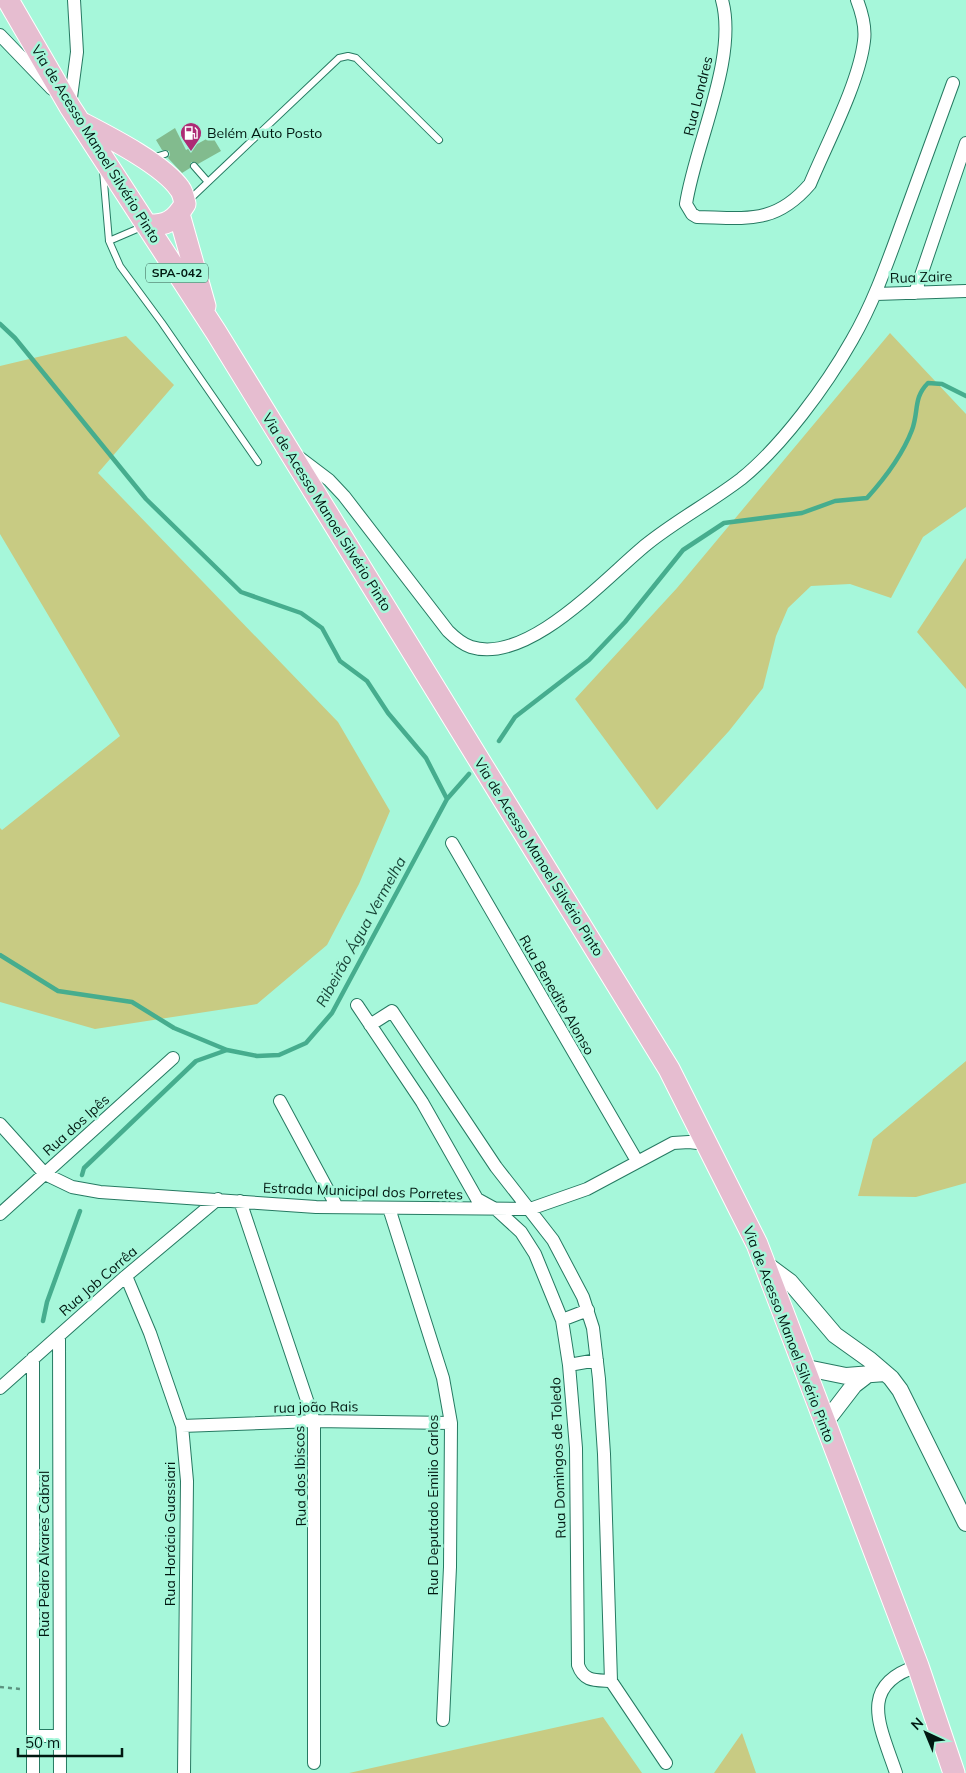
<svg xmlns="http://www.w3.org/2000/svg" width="966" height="1773" viewBox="0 0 966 1773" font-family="Mulish,sans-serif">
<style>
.green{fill:#c8cb83}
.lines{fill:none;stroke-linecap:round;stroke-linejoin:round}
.stream{stroke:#46ad8e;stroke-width:4.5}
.building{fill:#82bb8e}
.service-casing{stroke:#267a62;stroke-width:8}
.minor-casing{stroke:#267a62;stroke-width:14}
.tertiary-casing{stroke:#267a62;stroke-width:18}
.primary-casing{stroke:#fff;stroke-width:23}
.path{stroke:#5c9380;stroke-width:2.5;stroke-dasharray:4 4;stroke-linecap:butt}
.service{stroke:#fff;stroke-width:6}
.minor{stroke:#fff;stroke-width:12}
.tertiary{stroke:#fff;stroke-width:16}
.primary{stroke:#e6bdd0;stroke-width:21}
.labels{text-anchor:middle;stroke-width:5;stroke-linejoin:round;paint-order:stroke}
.shield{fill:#a6f7da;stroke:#325b4d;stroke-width:1}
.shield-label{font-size:12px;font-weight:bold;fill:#011811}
.street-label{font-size:14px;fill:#011811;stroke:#a6f7da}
.poi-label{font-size:14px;fill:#011811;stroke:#a6f7da;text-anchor:start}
.water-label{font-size:15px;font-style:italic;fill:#194538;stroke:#a6f7da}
</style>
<rect width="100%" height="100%" fill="#a6f7da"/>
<!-- green -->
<path class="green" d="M890,333l76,81v93l-43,30 -32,61 -41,-14 -39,2 -23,22 -12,28 -13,52 -34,43 -72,79 -82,-111 102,-111z
M126,336l48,49 -76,88 240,249 52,89 -31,73 -32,61 -70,59 -162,25 -95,-27v-174l2,2 118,-94 -120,-202v-168z
M966,558v131l-49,-57z
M966,1061v122l-50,14 -58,-1 15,-57z
M603,1717l39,56h-293z
M742,1733l14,40h-42z"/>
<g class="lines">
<!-- stream -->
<path class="stream" d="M0,324l15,14 131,161 95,93 60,21 21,15 18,33 27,20 21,32 38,45 21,41
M499,741l16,-24 74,-57 36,-38 58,-72 41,-27 78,-10 33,-12 32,-3c19,-21 35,-42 45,-68 7,-19 1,-32 16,-47l14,1 24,12
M0,955l58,36 74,11 42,26 53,22
M82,1175l2,-7 112,-107 31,-11 30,6 22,-1 27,-12 26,-30 115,-214 22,-25
M43,1321l4,-19 33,-91"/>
</g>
<!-- building -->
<path class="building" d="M175,128l11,22 26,-14 9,15 -23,13 -7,-2 -1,6 -8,5 -14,-15 2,-3 -1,-4 -7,-1 -6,-10z"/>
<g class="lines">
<!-- service casing -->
<g class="service-casing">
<path id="service" d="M152,158l13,-4
M194,166l14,16
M103,171l6,70 11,25 42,57 96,139
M188,201l151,-143 9,-2 8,2 83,82
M109,241l35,-15"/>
</g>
<!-- minor casing -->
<g class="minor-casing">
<path id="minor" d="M722,0c16,58 -27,144 -36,204l6,10 5,3c49,1 78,8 113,-33 17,-41 49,-101 54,-143 2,-14 -2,-28 -7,-41
M0,35l52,54
M70,105l7,-53 -3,-52
M915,293l51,-150
M876,294l90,-3
M296,455l33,25 15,16 104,135c7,7 14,13 23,16 58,18 136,-71 176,-103 30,-24 64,-42 94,-65 41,-33 85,-93 111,-139 22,-38 36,-79 51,-120 16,-45 33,-91 50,-137
M452,843l185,318
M357,1005l65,97 55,97 20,11 24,22 14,22 27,66 7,45 7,83 2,217c6,17 17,15 33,16
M370,1025l22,-14 104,156 57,73 30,57 10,31 6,51 5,75 7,227 55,82
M280,1101l57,106
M0,1124l45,50 27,13 28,5 216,15 214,2 57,-20 86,-46 16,-1 17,2
M240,1201l74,220v342
M389,1208l54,170 8,45 -1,144 -7,153
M0,1214l173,-156
M126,1276l24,57 32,93 5,55 -3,292
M562,1320l26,-10
M59,1336l1,437
M569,1365l28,-5
M0,1388l126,-112 92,-77
M182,1426l132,-5 137,2
M33,1736h27
M33,1773v-415
M896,1773c-15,-45 -40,-88 22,-107"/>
</g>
<!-- tertiary casing -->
<g class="tertiary-casing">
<path id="tertiary" d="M763,1262l27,20 45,53 35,25 21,18 9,12 66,133
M802,1367l44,9 39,-3
M824,1424l30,-39 13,-10"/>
</g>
<!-- primary casing -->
<g class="primary-casing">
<path id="primary" d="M8,0l62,107 146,225 453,737 88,175 161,422 36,107
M80,122c27,14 83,42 100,67 3,4 4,10 5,15 -10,17 -19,22 -39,21
M179,214l26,92"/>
</g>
<!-- path -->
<path class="path" d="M0,1687l21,2"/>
<!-- service -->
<use href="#service" class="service"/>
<!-- minor -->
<use href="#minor" class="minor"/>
<!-- tertiary -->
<use href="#tertiary" class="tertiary"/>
<!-- primary -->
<use href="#primary" class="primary"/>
</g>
<!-- icons -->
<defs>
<g id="fuel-pin" transform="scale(1.125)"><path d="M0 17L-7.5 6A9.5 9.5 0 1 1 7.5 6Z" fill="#ad2b75" stroke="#a6f7da"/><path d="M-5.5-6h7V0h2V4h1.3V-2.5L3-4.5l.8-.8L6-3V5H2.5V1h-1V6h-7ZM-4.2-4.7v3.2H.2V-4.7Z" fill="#fff"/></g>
</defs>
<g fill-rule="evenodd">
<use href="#fuel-pin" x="191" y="133"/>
</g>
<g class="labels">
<!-- shield labels -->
<rect class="shield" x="146" y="263.5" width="62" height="19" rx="4"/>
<g class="shield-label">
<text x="177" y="277">SPA-042</text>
</g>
<!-- street labels -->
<g class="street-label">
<text transform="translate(698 96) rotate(-76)" y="5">Rua Londres</text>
<text transform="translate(96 144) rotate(58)" y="5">Via de Acesso Manoel Silvério Pinto</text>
<text transform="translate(921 277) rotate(-2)" y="5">Rua Zaire</text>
<text transform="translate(327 512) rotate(58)" y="5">Via de Acesso Manoel Silvério Pinto</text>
<text transform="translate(539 857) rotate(58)" y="5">Via de Acesso Manoel Silvério Pinto</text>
<text transform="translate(557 995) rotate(60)" y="5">Rua Benedito Alonso</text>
<text transform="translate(76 1125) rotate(-42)" y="5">Rua dos Ipês</text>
<text transform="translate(363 1191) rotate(2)" y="5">Estrada Municipal dos Porretes</text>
<text transform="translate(98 1281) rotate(-41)" y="5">Rua Job Corrêa</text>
<text transform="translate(789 1334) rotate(69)" y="5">Via de Acesso Manoel Silvério Pinto</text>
<text transform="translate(316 1407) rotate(-1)" y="5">rua joão Rais</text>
<text transform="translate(558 1458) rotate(-92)" y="5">Rua Domingos de Toledo</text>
<text transform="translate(300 1476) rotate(-91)" y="5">Rua dos Ibiscos</text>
<text transform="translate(433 1505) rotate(-90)" y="5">Rua Deputado Emilio Carlos</text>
<text transform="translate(170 1534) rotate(-90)" y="5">Rua Horácio Guassiari</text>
<text transform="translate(44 1554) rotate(-90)" y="5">Rua Pedro Alvares Cabral</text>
</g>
<!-- poi labels -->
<g class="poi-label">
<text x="207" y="138">Belém Auto Posto</text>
</g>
<!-- water labels -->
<g class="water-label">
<text transform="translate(361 932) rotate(-61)" y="5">Ribeirão Água Vermelha</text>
</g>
</g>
<!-- north arrow -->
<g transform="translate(926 1733) rotate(316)" stroke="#a6f7da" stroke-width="4" paint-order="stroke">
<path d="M0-4L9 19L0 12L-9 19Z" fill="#011811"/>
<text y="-8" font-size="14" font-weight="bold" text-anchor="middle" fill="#011811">N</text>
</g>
<!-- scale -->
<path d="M18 1748v8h104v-8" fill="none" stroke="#011811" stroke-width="2.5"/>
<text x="25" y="1748" font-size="15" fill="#011811" stroke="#a6f7da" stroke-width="4" paint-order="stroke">50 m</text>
</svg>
